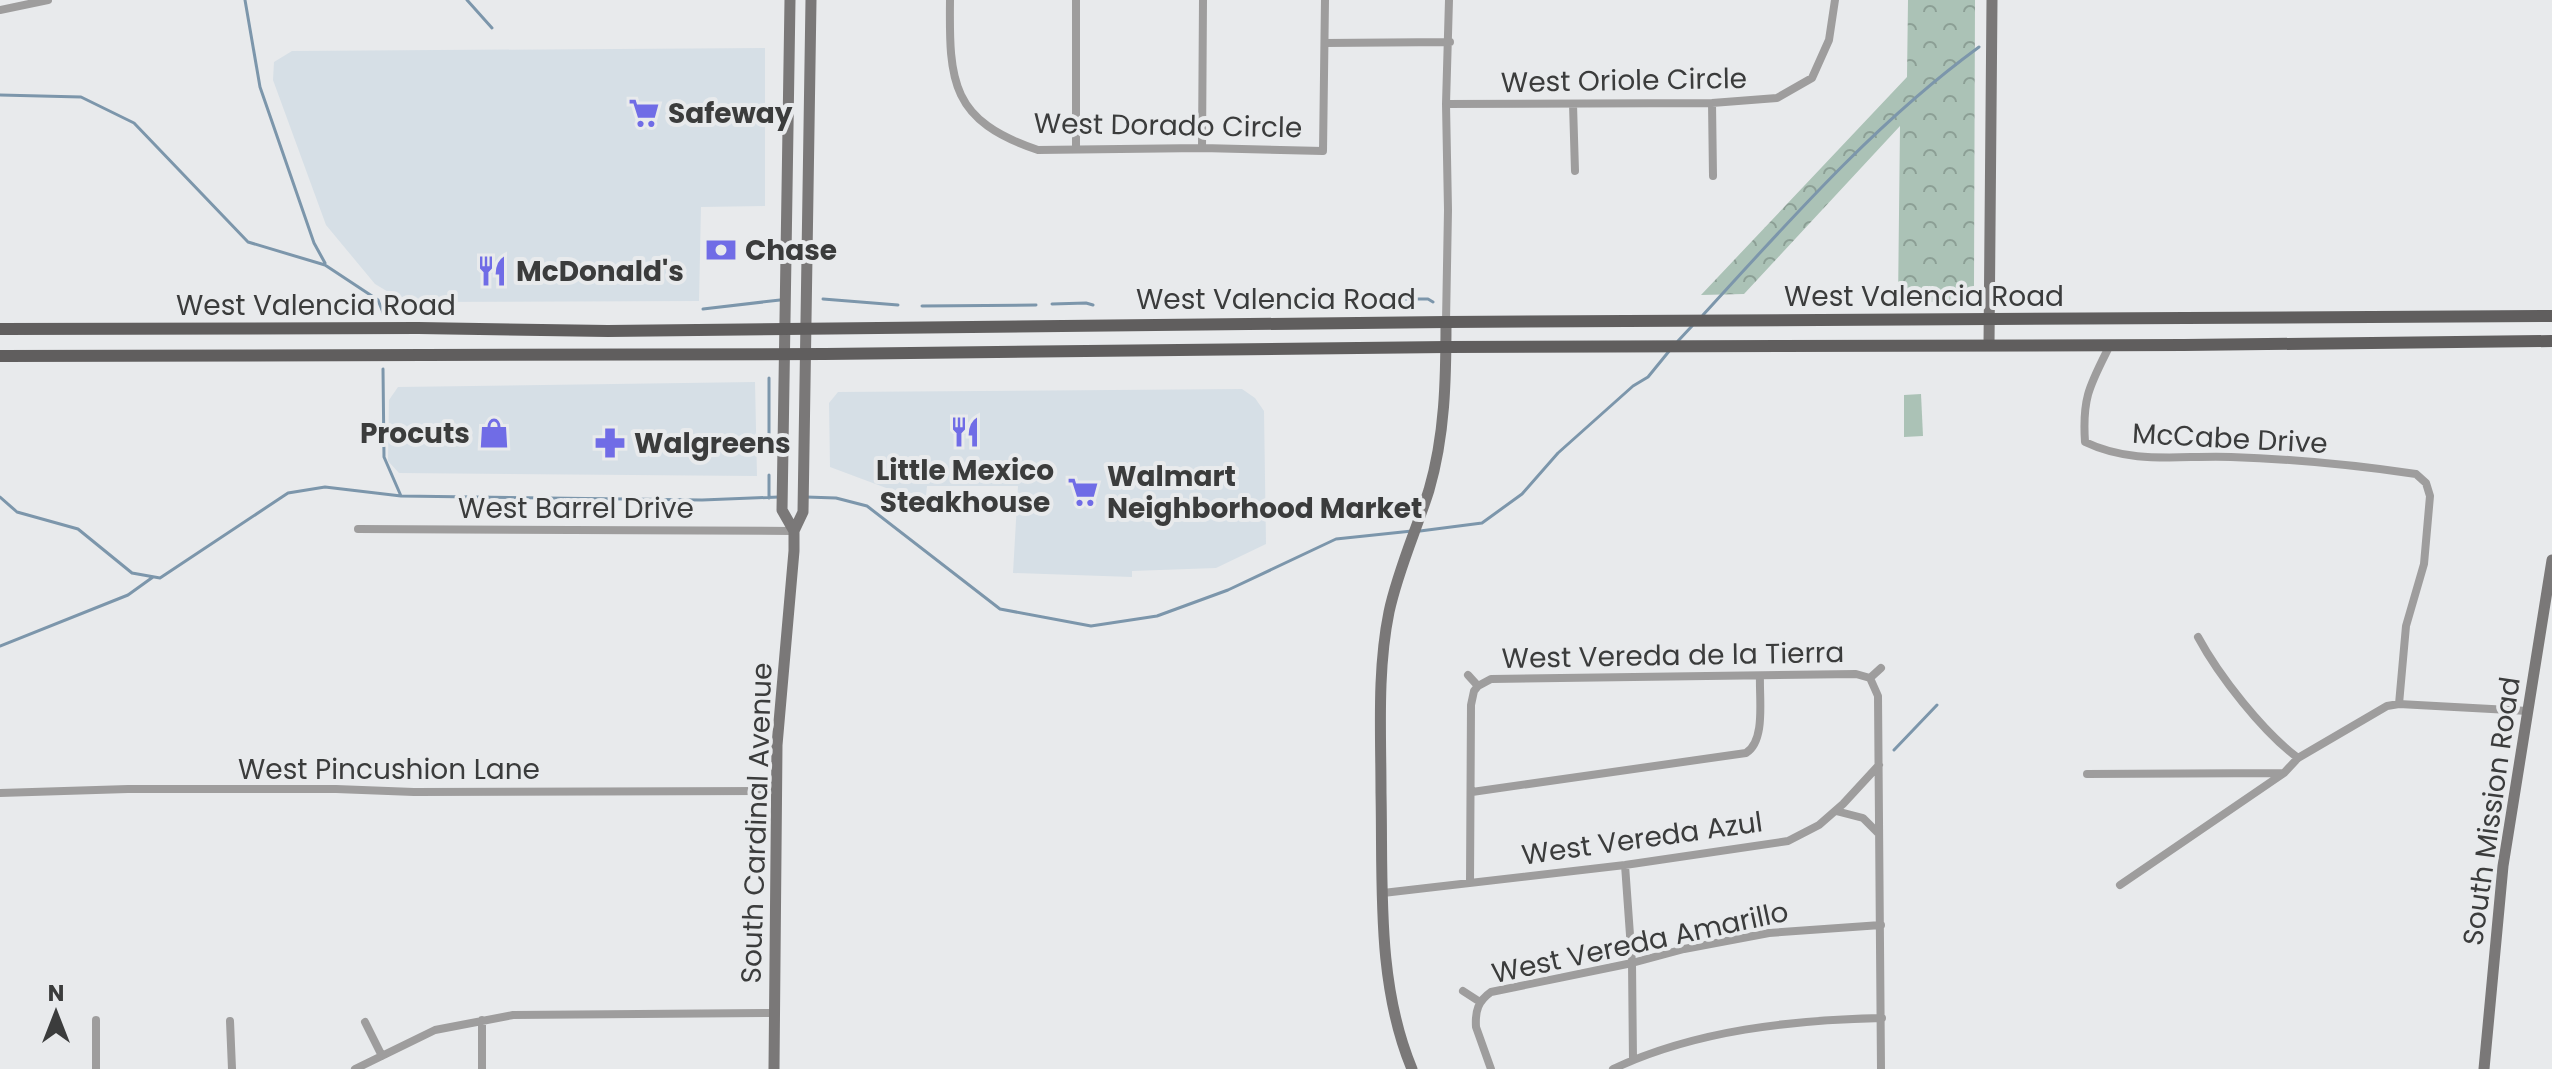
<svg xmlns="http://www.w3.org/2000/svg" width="2552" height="1069" viewBox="0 0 2552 1069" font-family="Poppins,sans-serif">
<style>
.built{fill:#d6dfe6}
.grass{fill:#abc2b6}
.park{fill:url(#park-crowns)}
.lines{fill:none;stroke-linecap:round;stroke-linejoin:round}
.stream{stroke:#7c96ab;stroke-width:3}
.street{stroke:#9e9d9d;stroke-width:8}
.secondary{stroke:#7a7878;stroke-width:11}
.primary{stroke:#605e5e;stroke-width:12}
.labels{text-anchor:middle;stroke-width:8;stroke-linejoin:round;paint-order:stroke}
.street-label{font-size:28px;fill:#3b3c3c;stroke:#e8eaec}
.poi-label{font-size:28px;font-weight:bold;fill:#3b3c3c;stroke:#e8eaec;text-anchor:start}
</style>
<defs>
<pattern id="park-crowns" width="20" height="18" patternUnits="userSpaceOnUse" patternTransform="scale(2)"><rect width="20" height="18" fill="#abc2b6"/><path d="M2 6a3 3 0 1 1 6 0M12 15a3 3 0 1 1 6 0" fill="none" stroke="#8c9f95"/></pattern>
</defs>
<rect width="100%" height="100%" fill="#e8eaec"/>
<!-- built -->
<path class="built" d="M765,48v158l-64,1 -2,94 -294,1 -30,-18 -49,-59 -53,-145 1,-18 18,-11z
M755,382l2,94 -358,-3 -11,-12 1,-61 9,-13z
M1242,389l13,9 9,13 2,133 -50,24 -84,3v6l-119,-4 5,-87h-91l-1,10 -13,2 -83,-31 -1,-64 9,-11z"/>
<!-- grass -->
<path class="grass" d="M1921,394l2,42 -19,1v-42z"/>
<!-- park -->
<path class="park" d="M1908,0h67l-1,287 -9,14 -67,2 2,-177 -156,168 -43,1 206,-218z"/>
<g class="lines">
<!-- stream -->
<path class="stream" d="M245,0l15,87 54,156 11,20
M467,0l25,28
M0,95l81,2 53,26 114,119 77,23 53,35 6,15
M823,299l75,6
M1397,299h31l5,3
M1052,304l34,-1 7,2
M922,306l114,-1
M703,309l77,-9
M1703,315c87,-95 172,-192 276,-268
M1678,341l14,-15
M383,369l1,88 17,39 301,4 77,-3
M769,453v-75
M0,497l17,15 61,17 54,44 28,5 128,-85 37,-6 76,9
M806,497l30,1 31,8 133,103 91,17 66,-10 71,-26 108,-51 76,-8
M769,498v-23
M1420,531l62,-8 40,-29 36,-41 75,-67 15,-9 22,-27
M0,646l128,-51 25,-18
M1894,750l43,-45"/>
<!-- street -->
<path class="street" d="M950,0c-1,82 1,121 88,150l164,-2 121,3 2,-151
M0,10l48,-10
M1325,43l125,-1
M1712,103l1,73
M1446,104l266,-1 65,-5 35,-20 17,-38 6,-40
M1573,104l2,67
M1076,148v-148
M1202,148l1,-148
M1446,322l2,-112 -2,-106 3,-104
M2110,345c-20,40 -28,52 -25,97 48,23 95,13 146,15 61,2 124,8 185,17l10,9 4,13 -6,68 -18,62 -7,78
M358,529l436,2
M2198,637c21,39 65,95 100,121
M1468,675l10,11
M1870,678l8,18 3,373
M1870,678l11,-10
M1478,686l13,-7 365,-5 14,4
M2087,774l196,-1
M1472,792l274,-39c20,-12 13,-55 14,-77
M0,793l128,-4h208l78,3 363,-1
M1836,811l27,7 16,16
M1625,865l7,98 1,97
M1470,883l1,-178 3,-14 4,-5
M2120,885l164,-112 14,-15 89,-52 12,-2 129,7
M1383,893l242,-28 163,-24 31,-16 24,-21 36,-39
M1463,991l17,11
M482,1020v49
M230,1021l2,48
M365,1022l17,34
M96,1069v-49
M355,1069l80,-39 78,-15 261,-2
M1491,1069l-15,-42c-1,-16 2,-26 15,-35l141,-29 52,-14 85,-16 112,-8
M1613,1069c83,-39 179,-49 269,-51"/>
<!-- secondary -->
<path class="secondary" d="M790,0l-8,510 12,21
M1989,345l3,-345
M774,1069l3,-324 17,-194v-20l9,-19 8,-512
M1412,1069c-36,-86 -29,-184 -31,-276 0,-60 -4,-122 8,-181 9,-42 27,-81 40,-122 16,-55 17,-110 17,-168
M2484,1069l19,-203 49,-306"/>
<!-- primary -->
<path class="primary" d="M0,329l418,-1 190,3 838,-9 1106,-6
M0,356l825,-2 621,-7 738,-2 368,-4"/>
</g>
<!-- icons -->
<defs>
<g id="supermarket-bare" transform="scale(2.4)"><path d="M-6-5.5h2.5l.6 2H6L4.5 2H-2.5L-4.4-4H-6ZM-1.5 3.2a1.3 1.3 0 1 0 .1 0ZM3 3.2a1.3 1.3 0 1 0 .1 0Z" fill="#706ce6" stroke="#e8eaec" stroke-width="2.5" paint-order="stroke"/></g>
<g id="bank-bare" transform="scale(2.4)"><path d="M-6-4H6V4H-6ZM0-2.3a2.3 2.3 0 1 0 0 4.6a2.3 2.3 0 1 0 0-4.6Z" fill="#706ce6" stroke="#e8eaec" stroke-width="2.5" paint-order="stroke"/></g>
<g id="restaurant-bare" transform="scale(2.4)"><path d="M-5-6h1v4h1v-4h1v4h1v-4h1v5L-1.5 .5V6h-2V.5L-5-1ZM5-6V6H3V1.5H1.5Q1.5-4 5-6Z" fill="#706ce6" stroke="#e8eaec" stroke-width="2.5" paint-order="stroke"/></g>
<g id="shop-bare" transform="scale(2.4)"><path d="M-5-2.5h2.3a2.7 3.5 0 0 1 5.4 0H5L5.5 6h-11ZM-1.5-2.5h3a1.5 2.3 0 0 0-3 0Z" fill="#706ce6" stroke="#e8eaec" stroke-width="2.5" paint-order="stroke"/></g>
<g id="pharmacy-bare" transform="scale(2.4)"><path d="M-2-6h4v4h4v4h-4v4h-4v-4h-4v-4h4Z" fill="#706ce6" stroke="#e8eaec" stroke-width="2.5" paint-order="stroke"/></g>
</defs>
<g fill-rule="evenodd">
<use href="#supermarket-bare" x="644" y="113"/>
<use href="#bank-bare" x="721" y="250"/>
<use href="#restaurant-bare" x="492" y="271"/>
<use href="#restaurant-bare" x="965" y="432"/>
<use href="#shop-bare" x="494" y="433"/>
<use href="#pharmacy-bare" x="610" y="443"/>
<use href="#supermarket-bare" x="1083" y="492"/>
</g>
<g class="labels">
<!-- street labels -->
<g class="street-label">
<text transform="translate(1624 80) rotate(-1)" y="10">West Oriole Circle</text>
<text transform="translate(1168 125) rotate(1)" y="10">West Dorado Circle</text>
<text x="1924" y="306">West Valencia Road</text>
<text x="1276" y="309">West Valencia Road</text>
<text x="316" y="315">West Valencia Road</text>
<text transform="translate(2230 438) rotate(3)" y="10">McCabe Drive</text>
<text x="576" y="518">West Barrel Drive</text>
<text transform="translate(1673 655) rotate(-1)" y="10">West Vereda de la Tierra</text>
<text x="389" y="779">West Pincushion Lane</text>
<text transform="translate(2491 811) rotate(-82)" y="10">South Mission Road</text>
<text transform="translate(756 823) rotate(-88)" y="10">South Cardinal Avenue</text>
<text transform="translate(1642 838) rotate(-8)" y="10">West Vereda Azul</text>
<text transform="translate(1640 942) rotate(-12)" y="10">West Vereda Amarillo</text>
</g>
<!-- poi labels -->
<g class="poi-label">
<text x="668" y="123">Safeway</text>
<text x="745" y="260">Chase</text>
<text x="516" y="281">McDonald's</text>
<text x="470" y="443" text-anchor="end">Procuts</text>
<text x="634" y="453">Walgreens</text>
<text x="965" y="480" text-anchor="middle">Little Mexico<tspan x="965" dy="32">Steakhouse</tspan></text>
<text x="1107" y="486">Walmart<tspan x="1107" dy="32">Neighborhood Market</tspan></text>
</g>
</g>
<!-- north arrow -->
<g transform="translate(56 1013)" stroke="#e8eaec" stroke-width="6" paint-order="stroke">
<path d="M0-6L14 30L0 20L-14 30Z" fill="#3b3c3c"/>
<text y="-12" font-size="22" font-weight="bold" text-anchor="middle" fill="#3b3c3c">N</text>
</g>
</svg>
